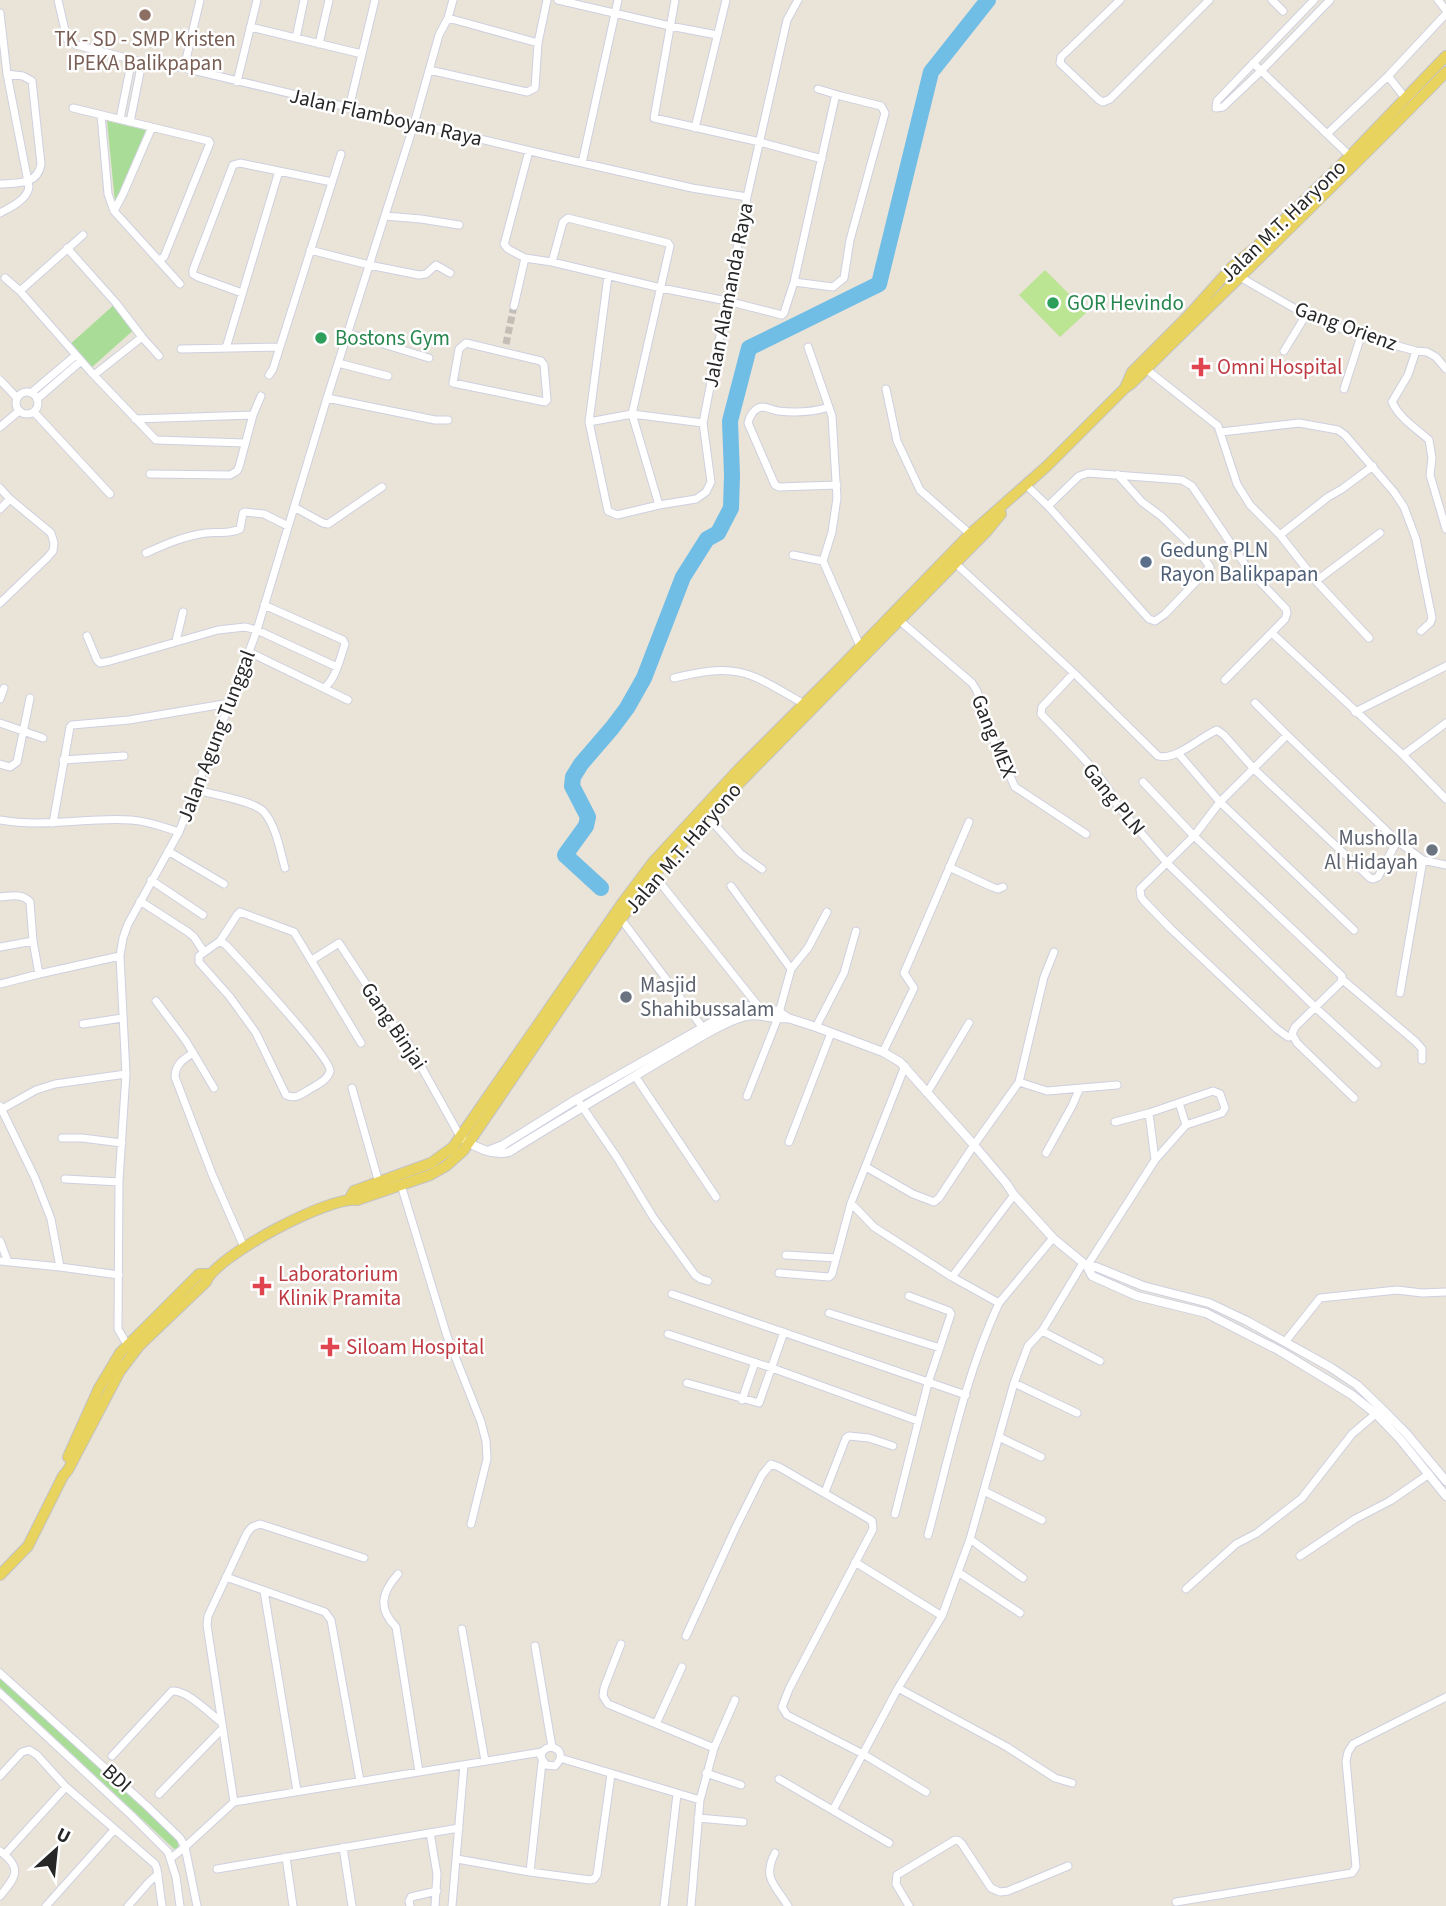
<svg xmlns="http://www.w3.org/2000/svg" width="1446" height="1906" viewBox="0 0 1446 1906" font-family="'Source Sans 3',sans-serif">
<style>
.green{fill:#a9dd97}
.pitch{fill:#bbe493}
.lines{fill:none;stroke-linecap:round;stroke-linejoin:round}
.river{stroke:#70bde6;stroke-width:16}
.minor-tunnel{stroke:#c2bdb5;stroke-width:7;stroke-dasharray:7 3.5;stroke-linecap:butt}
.minor-casing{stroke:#ced0df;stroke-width:9}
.tertiary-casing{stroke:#ced0df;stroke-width:10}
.primary-casing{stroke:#c3c3c3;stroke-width:12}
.minor{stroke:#fff;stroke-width:7}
.tertiary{stroke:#fff;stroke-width:8}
.primary{stroke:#e8d35f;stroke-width:10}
.education-dot{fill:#8d6e63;stroke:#fff;stroke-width:2.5}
.leisure-dot{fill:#2e9e5b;stroke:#fff;stroke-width:2.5}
.health-dot{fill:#e0444e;stroke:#fff;stroke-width:2.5}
.service-dot{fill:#5c6f8a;stroke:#fff;stroke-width:2.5}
.worship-dot{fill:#6b7280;stroke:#fff;stroke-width:2.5}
.labels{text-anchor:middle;stroke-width:5;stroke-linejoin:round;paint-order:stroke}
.education-label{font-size:21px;fill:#785e54;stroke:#fff}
.street-label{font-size:21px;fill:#272727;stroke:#fff}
.leisure-label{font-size:21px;fill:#27864d;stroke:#fff;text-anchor:start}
.health-label{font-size:21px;fill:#be3a42;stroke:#fff;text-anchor:start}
.service-label{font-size:21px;fill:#4e5e75;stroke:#fff;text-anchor:start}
.worship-label{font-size:21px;fill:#5b616d;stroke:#fff;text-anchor:end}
</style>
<rect width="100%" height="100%" fill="#e9e3d8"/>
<!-- green -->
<path class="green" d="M107,121l39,9 -31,72z
M116,303l22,23 -47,42 -23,-22z
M0,1677l179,163 -1,8 -4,1 -3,-3 -171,-159z"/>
<!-- pitch -->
<path class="pitch" d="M1045,270l42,42 -27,25 -41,-42z"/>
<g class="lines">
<!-- river -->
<path class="river" d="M601,888l-36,-33 21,-29 2,-9 -16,-31 1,-9 8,-13 31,-36 15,-20 17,-30 39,-101 24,-38 11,-6 13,-25 1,-33 -2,-54 19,-73 130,-64 52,-212 57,-72"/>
<!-- minor-tunnel -->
<path class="minor-tunnel" d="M506,344l8,-38"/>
<!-- minor casing -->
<g class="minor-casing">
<path id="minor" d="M58,0l9,39 9,6 66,17 42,6 359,86 149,34 55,9
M558,0l112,26 47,9
M675,0l-21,118 106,24 62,17
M1120,0l-59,57 -1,6 39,37 4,2 7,-3 99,-99
M1272,0l11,11
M1314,0l-97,101 -1,7 7,-1 38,-36 69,-71
M1438,0l8,10
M0,13l7,61 22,113c-2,13 -18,20 -29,26
M448,18l90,25
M250,27l112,27
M296,38l8,-38
M319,44l10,-44
M1253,63l97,93
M184,68l16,-68
M429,70l98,22 8,-4 3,-45 9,-43
M1388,76l18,23
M237,82l20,-82
M818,89l20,6
M73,108l136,33 1,2 -46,114 -5,3
M349,108l26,-108
M101,115l7,79 6,17 66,73
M120,119l12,-60
M130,122l12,-60
M695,128l31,-128
M1327,134l61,-58 58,-62
M529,151l-24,90 -1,3 4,5 17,9 27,4 109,26 66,13 55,14 2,-2 10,-31 41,-184 3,-3 3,1 40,10 4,7 -35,127 -6,38 -11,9 -39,-5
M582,163l36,-163
M0,184c17,-1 38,1 41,-20l-9,-83 -9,-5 -16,-2
M114,211l9,-17 29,-67
M385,216l36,3 38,6
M67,248l49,55 26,34 17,19
M310,250l59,15 50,10 7,-1 10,-9 14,8
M552,262l11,-40 5,-4 100,25 2,3 -38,168 27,91
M608,276l-19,146 19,89 9,4 42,-10 37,-6 10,-7 5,-10 -8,-59 44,-226 40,-177 11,-20
M1240,277l66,38 55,21 55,15 11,1 9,5 10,12
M5,278l15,13 71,81 65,68 89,3
M20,291l63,-56
M242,293l-44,-16 -5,-3v-4l40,-105 7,-2 92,19
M514,306l11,-48
M347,333l82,25
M466,343l75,18 3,4 3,35 -2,2 -92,-19 6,-34z
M808,347l24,69 5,82 -5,34 -9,29 37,85
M226,348l53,-177
M181,349l98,-2
M1284,351l22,-36
M1416,351l-8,24 -16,27c8,17 24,26 37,38l3,18 -2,17 16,54
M338,363l50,13
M1146,369l72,57 19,58 13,21 30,30 36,46 64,-48
M94,375l48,-38
M269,375l4,-6 68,-215
M0,380l17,18
M886,389l11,52 23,49 50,44
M1344,389l17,-53
M16 403a11 11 0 1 1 22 0a11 11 0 1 1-22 0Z
M31,393l45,-38
M327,398l108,22h13
M37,399l44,-38
M829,407c-16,5 -34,6 -51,4 -5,-1 -12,-4 -16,-4 -8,1 -13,10 -14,16l27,62 4,2 58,-2
M34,412l76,82
M135,419l118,-4
M589,422l43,-8 71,9
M0,427l19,-16
M1221,432l78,-9 39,7 7,5 49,57 10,15 12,32 16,79 -2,5 -9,8
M150,474l80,1 7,-4 2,-4 14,-52 8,-19
M1026,485l22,21 101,113 6,2 10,-7 45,-47 -7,-10 -42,-41 -19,-14 -24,-27
M0,488l10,11 41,34 3,10 -1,8 -6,7 -47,45
M1048,506l31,-30 9,-3 94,7 10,6 56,83 38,40 1,4 -2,6 -60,61
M294,507l29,16 5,1 54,-37
M0,509l10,-10
M1280,535l48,-38 14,-8 31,-23
M146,553c20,-9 38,-17 60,-20 12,-2 22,2 34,-4l3,-16 2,-1 19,2 24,12
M793,555l30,6
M955,563l119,110 84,83c18,5 42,-19 59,-26l7,5 30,34 116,109 3,1 5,-2 19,-36
M1316,581l53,57
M264,605l79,35 2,4c-5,14 -9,35 -21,44
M899,620l73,63 5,8 9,32 29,64 71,47
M1272,633l131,122 43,44
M87,636l10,24 3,3 10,-2 108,-31 27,-3 12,3 80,37
M176,641l7,-29
M249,652l99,48
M1074,673l-32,34 -1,7c20,21 67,66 76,91l51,59 147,143 62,57
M674,678c65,-16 75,-6 130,26
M0,699l4,-11
M1255,703l32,32
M1355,712l91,-46
M0,723l43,15
M1178,753l42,49 134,128
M1403,755l43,-32
M63,760l61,-4
M0,764l10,3 7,-5 13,-64
M1143,782l51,54 148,140 -1,6 -46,45 -3,7 5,9 57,55
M196,790c15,4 59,11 68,22 12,14 16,38 21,56
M707,816l34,38 21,15
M0,820c44,8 87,-3 131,0 17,1 32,7 48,12
M53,823l17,-96 2,-2 57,-5 101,-17
M168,851l56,33
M949,867l43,20 6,2 5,-2
M654,875l105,132
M151,880l52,35
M731,886l60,83 -14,51 -30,76
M0,897c10,-1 23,-4 30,5l3,39 6,33
M140,901l48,31 6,5 10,15
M621,919l82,109
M220,941l6,4c14,15 106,114 104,126 -2,9 -13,14 -20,18 -8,5 -15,11 -24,6l-30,-62 -26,-36 -31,-35v-6z
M220,941l17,-26 3,-3 54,20 67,111
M0,947l33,-6
M312,960l27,-17 50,76 19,24 53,95
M791,969l17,-21 19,-36
M1343,980l73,62 6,7v11
M0,984l39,-10 81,-18
M1400,993l23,-133
M156,1001l30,40 28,47
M83,1024l39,-6
M816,1027l28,-54 12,-42
M1293,1036l-5,1 -11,-8 -107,-101 -26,-27 -3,-4 -1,-8 54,-53 26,-34 67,-67 110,106 26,19 23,5
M883,1052l31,-64 -10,-15 65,-151
M193,1053c-9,6 -18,11 -18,24l37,97 32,73
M635,1076l81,121
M1019,1082l28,9 70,-6
M352,1088l27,95
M927,1093l42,-70
M577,1099l41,60 35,58 42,58 6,4 7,2
M1179,1103l7,22
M0,1106l35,72 16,41 9,48
M2,1109l34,-19 19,-6 71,-10
M1149,1113l6,47
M62,1138h20l40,5
M789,1142l42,-109
M1046,1153l26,-47 7,-16
M866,1167l47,27 21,8 5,-4 35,-53 45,-63 25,-105 10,-25
M65,1179l54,3
M401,1185l46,151 34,86 5,19 1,18 -16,65
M851,1203l23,24 78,50 47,26 54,-65
M0,1241l8,21
M786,1255l50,3
M0,1261l60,6 59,8
M1087,1266l68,-106 31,-35 36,-12 3,-5 -5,-14 -7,-3 -64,22 -34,9
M779,1273l50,4 3,-3 19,-71 54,-137
M952,1277l62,-82
M672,1294l294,101
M829,1313l111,35
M1042,1331l58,30
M668,1334l104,34 146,53
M1285,1342l35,-44 77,-8 25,3 24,-1
M129,1348l-11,-19 1,-149 7,-106 -6,-118 3,-18 5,-14 51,-92 51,-129 27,-73 70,-232 87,-274 25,-89 9,-17 5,-18
M687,1383l72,20 25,-71
M1014,1383l63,30
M742,1400l13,-38
M999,1437l42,20
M984,1491l58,29
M825,1492l21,-54 3,-2 20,2 24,8
M895,1514l33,-131 23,-69 -2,-3 -40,-15
M928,1535c21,-78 37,-159 71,-232
M970,1539l53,39
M1300,1556l55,-37 35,-18 39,-27
M855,1562l87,54
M958,1572l62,41
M398,1574c-17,19 -20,35 -2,53l23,145
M226,1577l99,35 6,8 29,161
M1186,1589l50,-45 21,-11 45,-35 50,-64 27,-23
M264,1591l33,200
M462,1629l23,132
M686,1636l50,-109 26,-52 9,-11 8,3 90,52 3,2 1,8 -84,160 -7,18 5,8 76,39 63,38
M621,1644l-17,44 -1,8 5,8 106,44
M535,1646l17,101
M0,1673l147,133 33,32 5,9 12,59
M898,1688l109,59 48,31 17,5
M0,1693l131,122 37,37 8,25 4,29
M656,1724l26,-57
M112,1756l60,-65c14,-2 37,22 49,31
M560,1758l140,42
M706,1773l35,12
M0,1776l22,-24 7,-2 8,5 29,32 89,77 2,5 5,37
M779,1779l110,64
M159,1794l63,-65
M234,1802l-27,-177 1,-9 39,-83 5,-6 8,-3 104,34
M833,1810l65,-122 44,-72 28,-77 44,-156 14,-37 14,-15 41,-68
M698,1818l45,4
M430,1833l7,41 -2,32
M343,1847l9,59
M0,1851c23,17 16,26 0,45
M775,1853c-13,25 0,32 13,53
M5,1854l61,-67
M286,1857l7,49
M171,1858l14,-11 49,-45 308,-50c5,-6 11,-6 17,-1 3,6 1,10 -4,15l-9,-1 -5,-8 1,-5
M457,1859l73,13 60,8 4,-1 3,-4 14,-101
M217,1869l242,-41
M530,1872l12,-110
M1176,1902l176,-29 4,-6 -10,-106 2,-9 5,-8 93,-47
M46,1906l68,-76
M128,1906l21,-24 9,-8
M410,1906l-1,-5 2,-4 26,-6
M452,1906l12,-141
M664,1906l13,-112
M691,1906l9,-106 14,-52 21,-48
M909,1906l-13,-22 1,-9 58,-35 4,1 3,3 29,44 9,4 8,-1 60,-25"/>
</g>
<!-- tertiary casing -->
<g class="tertiary-casing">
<path id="tertiary" d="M466,1141c13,8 28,15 43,11 51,-32 104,-63 156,-94 23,-13 55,-35 81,-42 14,-3 26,4 42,2
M488,1151l15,-6 74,-46 155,-88 15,-5 31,5 10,7 28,9 67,25 17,10 74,83 32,38 8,12 39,43 34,28 5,10 45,20 69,17 74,38 46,28 26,16 24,19 24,25 46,57
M1087,1266l9,1 47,19 66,17 38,18 83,46 27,18 25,24 24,24 40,48"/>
</g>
<!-- primary casing -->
<g class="primary-casing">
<path id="primary" d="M1125,388l7,-16 56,-56 44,-49 25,-21 93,-90 96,-100
M350,1198l4,-7 77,-28 22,-16 170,-245 30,-40 85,-92 97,-97 135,-139 77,-68 78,-78 7,-5c105,-104 211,-205 314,-311
M68,1457l31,-69 21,-35 79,-79h10
M0,1575l28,-29 35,-70 5,-6 52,-99 19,-25 67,-64c9,-26 125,-87 151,-82l73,-25 16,-9 17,-15 158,-232 33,-44 53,-59 280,-285 14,-17"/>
</g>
<!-- minor -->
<use href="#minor" class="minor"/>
<!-- tertiary -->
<use href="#tertiary" class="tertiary"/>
<!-- primary -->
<use href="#primary" class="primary"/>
</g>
<!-- markers -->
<circle class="education-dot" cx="145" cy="15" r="7"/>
<g class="leisure-dot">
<circle cx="1053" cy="303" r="7"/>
<circle cx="321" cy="338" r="7"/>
</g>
<g class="health-dot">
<path d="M1197.5 356.5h7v7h7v7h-7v7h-7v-7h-7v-7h7z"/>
<path d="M258.5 1275.5h7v7h7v7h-7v7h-7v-7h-7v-7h7z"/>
<path d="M326.5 1336.5h7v7h7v7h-7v7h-7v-7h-7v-7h7z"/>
</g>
<circle class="service-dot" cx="1146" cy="562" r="7"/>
<g class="worship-dot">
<circle cx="1432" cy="850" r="7"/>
<circle cx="626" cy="997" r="7"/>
</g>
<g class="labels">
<!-- education labels -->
<g class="education-label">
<text x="145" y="46">TK - SD - SMP Kristen<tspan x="145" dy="24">IPEKA Balikpapan</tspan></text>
</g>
<!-- street labels -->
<g class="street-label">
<text transform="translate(386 117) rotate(13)" y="7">Jalan Flamboyan Raya</text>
<text transform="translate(1283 221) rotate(-44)" y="7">Jalan M.T. Haryono</text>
<text transform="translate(728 295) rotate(-79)" y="7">Jalan Alamanda Raya</text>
<text transform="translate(1346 326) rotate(20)" y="7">Gang Orienz</text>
<text transform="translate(216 736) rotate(-69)" y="7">Jalan Agung Tunggal</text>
<text transform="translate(994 736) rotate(68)" y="7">Gang MEX</text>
<text transform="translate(1114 799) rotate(51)" y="7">Gang PLN</text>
<text transform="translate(683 848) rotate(-49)" y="7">Jalan M.T. Haryono</text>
<text transform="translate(394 1026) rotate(56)" y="7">Gang Binjai</text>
<text transform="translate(117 1778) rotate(42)" y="7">BDI</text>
</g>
<!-- leisure labels -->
<g class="leisure-label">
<text x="1067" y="310">GOR Hevindo</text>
<text x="335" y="345">Bostons Gym</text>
</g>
<!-- health labels -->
<g class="health-label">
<text x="1217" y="374">Omni Hospital</text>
<text x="278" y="1281">Laboratorium<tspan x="278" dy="24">Klinik Pramita</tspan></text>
<text x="346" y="1354">Siloam Hospital</text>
</g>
<!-- service labels -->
<g class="service-label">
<text x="1160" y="557">Gedung PLN<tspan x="1160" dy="24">Rayon Balikpapan</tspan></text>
</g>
<!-- worship labels -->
<g class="worship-label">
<text x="1418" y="845">Musholla<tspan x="1418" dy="24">Al Hidayah</tspan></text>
<text x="640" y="992" text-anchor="start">Masjid<tspan x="640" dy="24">Shahibussalam</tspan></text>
</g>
</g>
<!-- north arrow -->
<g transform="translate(56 1850) rotate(27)" stroke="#ffffff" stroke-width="5" paint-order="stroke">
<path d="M0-5L12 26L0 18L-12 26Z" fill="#272727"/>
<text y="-10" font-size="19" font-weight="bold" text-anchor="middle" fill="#272727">U</text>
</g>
</svg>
